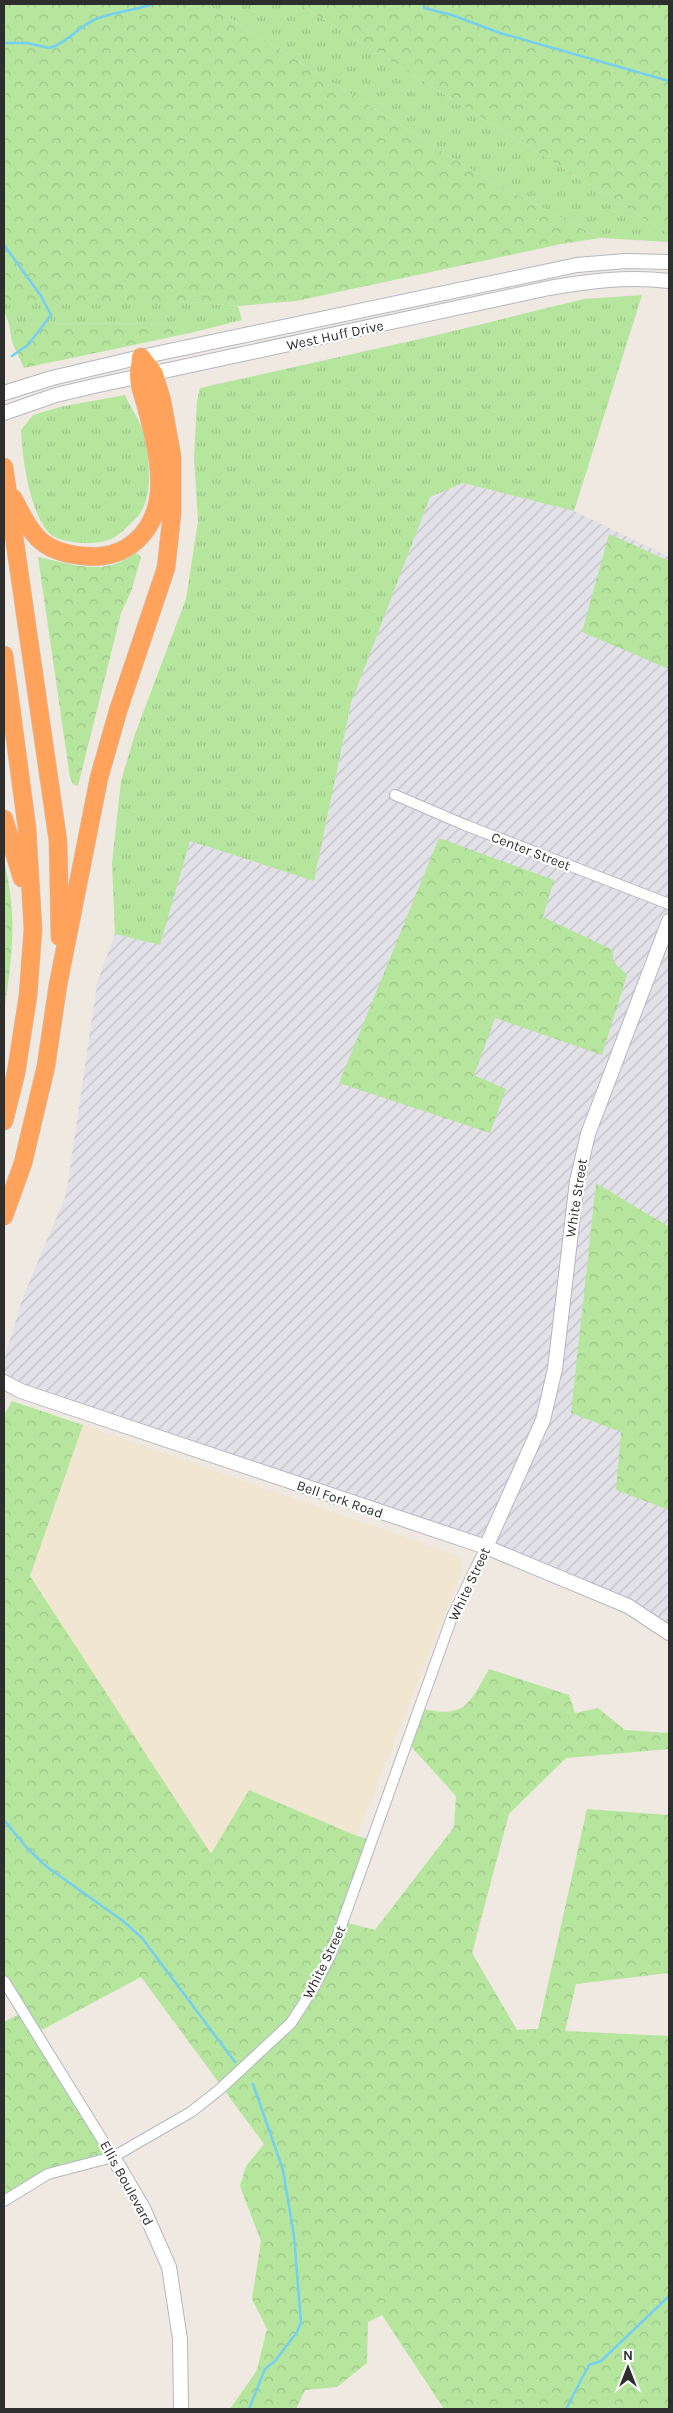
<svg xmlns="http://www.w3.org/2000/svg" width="673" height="2413" viewBox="0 0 673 2413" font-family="Karla,sans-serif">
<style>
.industrial{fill:url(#industrial-furrows)}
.education{fill:#f0e6d1}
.grass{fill:url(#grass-tufts)}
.forest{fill:url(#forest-crowns)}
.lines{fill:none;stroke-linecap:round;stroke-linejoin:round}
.stream{stroke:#75cff0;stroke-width:2.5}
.street-casing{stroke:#b4b7c1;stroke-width:12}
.secondary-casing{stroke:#b4b7c1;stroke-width:16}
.highway-casing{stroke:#c9c9c9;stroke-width:19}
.street{stroke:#fff;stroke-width:10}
.secondary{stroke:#fff;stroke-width:14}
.highway{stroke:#ffa35c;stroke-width:18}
.labels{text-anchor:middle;stroke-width:4.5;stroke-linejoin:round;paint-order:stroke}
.street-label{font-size:14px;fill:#2e2e2e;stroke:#fff}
</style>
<defs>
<pattern id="industrial-furrows" width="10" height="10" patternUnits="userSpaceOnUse" patternTransform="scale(1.25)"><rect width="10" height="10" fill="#e3e1e8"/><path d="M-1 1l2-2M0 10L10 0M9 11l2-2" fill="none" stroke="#c3c1c7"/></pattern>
<pattern id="grass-tufts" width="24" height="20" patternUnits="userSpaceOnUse" patternTransform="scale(1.25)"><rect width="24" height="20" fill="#b6e59e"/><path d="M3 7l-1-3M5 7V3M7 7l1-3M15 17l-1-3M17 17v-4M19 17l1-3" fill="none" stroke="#9dc588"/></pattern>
<pattern id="forest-crowns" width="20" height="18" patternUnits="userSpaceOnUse" patternTransform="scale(1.25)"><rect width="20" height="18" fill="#b6e59e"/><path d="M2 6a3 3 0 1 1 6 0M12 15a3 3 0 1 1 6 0" fill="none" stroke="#9dc588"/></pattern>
</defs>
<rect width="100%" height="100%" fill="#efe9e1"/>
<!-- industrial -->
<path class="industrial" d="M463,483l111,28 95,46v1076l-103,-53 -562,-198v-22l19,-63 43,-102 31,-211 18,-50 45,11 30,-104 124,40 37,-178 79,-206z"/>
<!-- education -->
<path class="education" d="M83,1425l376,131 4,12 -106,268 -108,-46 -38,65 -181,-279z"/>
<!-- grass -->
<path class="grass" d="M207,4h92l370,230v8l-69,-4 -120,-63z
M642,295l-68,216 -111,-28 -33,14 -79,206 -37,178 -124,-40 -30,104 -45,-11 -3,-71 9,-82 14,-47 51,-135 12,-78 -4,-63 3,-57 3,-13 233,-52 151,-37z
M4,301h172l62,5 4,14 -52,13 -3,-10 -178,1 -5,-13z
M125,395c5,11 13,23 17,34 7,24 12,61 -1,83 -3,5 -9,10 -13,14 -12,12 -20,16 -36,17 -10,1 -33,-2 -41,-8 -21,-19 -29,-78 -30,-105l12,-15 27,-8z"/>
<!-- forest -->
<path class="forest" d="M4,4h203l273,171 120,63 -39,6 -265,57 -58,5 -62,-5h-172z
M299,4h370v230z
M187,323l3,10 -166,35 -12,-26 -3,-18z
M609,534l60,27v108l-87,-37z
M135,552l6,5 -9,32 -11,24 -43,173 -5,-2 -3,-6 -32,-221c33,7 70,21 97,-5z
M439,838l115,42 -11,37 70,33v11l14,14 -25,80 -107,-37 -21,57 32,14 -16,44 -151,-50z
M4,862c14,53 8,97 0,150z
M596,1183l73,44v283l-53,-20 5,-58 -50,-19z
M12,1401l71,24 -53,151 181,278 38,-64 108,46 15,4 -28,82 31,8 79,-103 2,-31 -49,-54 12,-34c46,11 49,-2 70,-39l80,26 6,18 23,-5 27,22 44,3v16l-103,9 -57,56 -37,139 45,77 21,-1 49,-220 82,6v158l-93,11 -11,47 104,5v373h-225l-62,-94 -14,7 -1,41 -30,24 -32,3 -9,19h-66l27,-39 10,-41 -15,-30 9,-58 -21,-55 6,-20 18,-22 -123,-167 -105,56 77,124 -65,17 -44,27v-179l19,-10 -19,-31v-566z"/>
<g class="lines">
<!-- stream -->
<path class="stream" d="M424,4v4l28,7 48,18 169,48
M4,43h23l22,5c17,-4 30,-22 47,-29 18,-7 39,-9 57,-15
M4,245l37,51 10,19 -23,30 -16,11
M4,1820l23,28 20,19 76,54 19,17 93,124
M249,2409l16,-40 10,-8 22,-29 4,-10 -7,-86 -11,-66 -30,-86
M566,2409l23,-44 12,-4 68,-65"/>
<!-- street casing -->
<g class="street-casing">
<path id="street" d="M395,795l70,30 204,79
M4,1981l109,176
M4,2201l44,-27 65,-17 78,-45 28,-22 72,-67 22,-34 18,-35 121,-337 34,-70"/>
</g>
<!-- secondary casing -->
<g class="secondary-casing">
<path id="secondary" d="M4,393l48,-15 89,-21 436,-92 49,-4 43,1
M4,413l52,-18 38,-9 455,-98c40,-7 79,-12 120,-7
M4,1382l17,9 465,156 142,59 41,27
M486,1547l57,-127 12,-51 22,-188 11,-47 81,-213
M113,2157l30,51 26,59 11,72 1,70"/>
</g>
<!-- highway casing -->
<g class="highway-casing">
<path id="highway" d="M4,467l54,374 2,96
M13,498c19,36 26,54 71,58 19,2 37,-2 52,-15 38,-34 21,-90 11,-132 -3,-11 -8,-23 -8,-33 0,-7 2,-13 2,-19
M4,655l23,173 6,101 -5,67 -12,77 -12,48
M4,819l18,59
M4,1216l19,-53 23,-97 12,-81 41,-207 19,-67 48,-143 6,-54v-58l-10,-55 -8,-27 -13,-17"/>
</g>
<!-- street -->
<use href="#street" class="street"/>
<!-- secondary -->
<use href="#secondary" class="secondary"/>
<!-- highway -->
<use href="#highway" class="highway"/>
</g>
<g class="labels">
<!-- street labels -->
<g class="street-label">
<text transform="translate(335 335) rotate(-12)" y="5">West Huff Drive</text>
<text transform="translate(531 851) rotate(21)" y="5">Center Street</text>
<text transform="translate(576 1198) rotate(-81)" y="5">White Street</text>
<text transform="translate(340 1499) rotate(19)" y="5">Bell Fork Road</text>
<text transform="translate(469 1584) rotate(-65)" y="5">White Street</text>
<text transform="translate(324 1962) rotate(-64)" y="5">White Street</text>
<text transform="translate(127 2183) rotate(61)" y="5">Ellis Boulevard</text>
</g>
</g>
<!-- border -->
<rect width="673" height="2413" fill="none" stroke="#2e2e2e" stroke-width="10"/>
<!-- north arrow -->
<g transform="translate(628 2368)" stroke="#ffffff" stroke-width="4" paint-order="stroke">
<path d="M0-4L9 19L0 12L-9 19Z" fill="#2e2e2e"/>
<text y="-8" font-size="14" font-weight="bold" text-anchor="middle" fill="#2e2e2e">N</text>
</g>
</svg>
